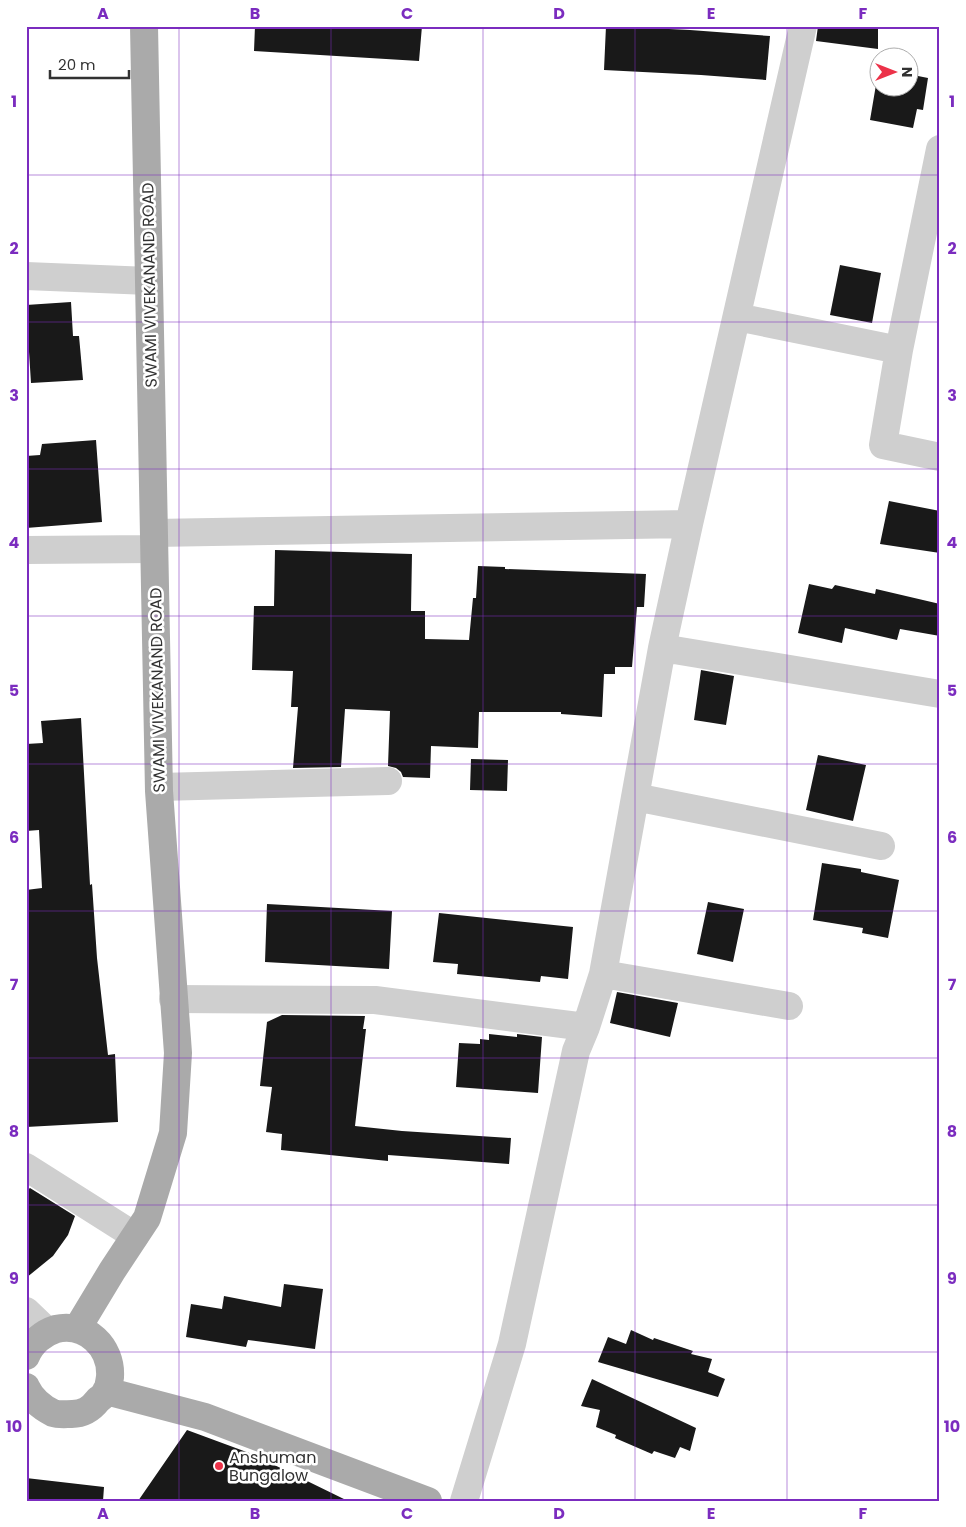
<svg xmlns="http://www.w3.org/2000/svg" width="966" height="1527" viewBox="0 0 966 1527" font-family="Poppins,sans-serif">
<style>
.building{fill:#191919}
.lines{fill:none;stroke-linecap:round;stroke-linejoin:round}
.minor{stroke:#cfcfcf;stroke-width:28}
.major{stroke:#aaa;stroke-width:28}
.grid{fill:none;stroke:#7b2cbf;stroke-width:1;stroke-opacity:0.55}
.poi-dot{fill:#ec3249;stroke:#fff;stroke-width:2}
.labels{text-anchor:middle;stroke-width:5;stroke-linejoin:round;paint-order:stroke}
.street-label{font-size:16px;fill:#323232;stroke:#fff}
.poi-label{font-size:16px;fill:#323232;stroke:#fff;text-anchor:start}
.neatline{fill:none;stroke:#7b2cbf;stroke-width:2}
.grid-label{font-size:16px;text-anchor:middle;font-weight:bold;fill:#7b2cbf}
</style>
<rect width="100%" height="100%" fill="#fff"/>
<!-- building -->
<path class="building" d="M255,26h167l-3,35 -165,-10z
M606,26l84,4 80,6 -4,44 -65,-5 -97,-5z
M818,26h60v23l-62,-8z
M878,73v15h30v-14l20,4 -5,32 -6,-1 -4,19 -43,-8z
M840,265l41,8 -9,50 -42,-8z
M71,302l2,34h6l4,44 -52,3 -5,-78z
M96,440l6,82 -76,6v-72l14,-1 2,-11z
M889,501l51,10v42l-60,-9z
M275,550l137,4 -1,57h14v28l44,1 4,-42h3l2,-32 27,1v2l141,5 -2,33h-7l-5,60h-17v7h-11l-2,43 -41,-3v-2h-82l-1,36 -47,-2 -1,32 -27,-1 -2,-5 -5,-4 -8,-2 2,-55 -45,-2 -4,58 -48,1 5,-61h-7l2,-36 -41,-1 2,-64h20z
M809,584l23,5 3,-4 40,9 1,-5 64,15v32l-40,-7 -3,11 -52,-12 -3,15 -44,-10z
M701,670l33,6 -8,49 -32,-5z
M81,718l9,167 2,-1 5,74 11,97 7,-1 3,68 -92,5v-237l16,-2 -3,-58 -13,1v-87l17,-1 -2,-22z
M818,755l48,10 -13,56 -47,-11z
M471,759l37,1 -1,31 -37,-1z
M822,863l39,6v3l38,8 -11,58 -26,-5 1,-5 -50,-8z
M708,902l36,7 -11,53 -36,-8z
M267,904l125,7 -3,58 -124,-7z
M439,913l134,14 -5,52 -27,-3 -1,6 -83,-8 1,-10 -25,-2z
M617,992l61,11 -8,34 -60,-14z
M282,1015l83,1 -2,13h3l-11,97 47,5 109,7 -2,26 -121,-9v6l-107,-11 1,-16 -16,-2 6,-45 -12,-1 7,-64z
M489,1034l28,3v-3l25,3 -4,56 -82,-6 3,-44 21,1v-5l9,1z
M30,1188l45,28 -7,19 -15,21 -27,22v-87z
M284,1284l39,5 -8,60 -67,-9 -2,7 -60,-10 5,-33 31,5 2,-13 57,11z
M631,1330l22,10 1,-2 39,13 -2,3 21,5 -4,13 17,7 -7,18 -120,-35 10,-25 18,7z
M592,1379l104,49 -6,23 -10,-4 -5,11 -21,-7 -2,3 -37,-16 1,-3 -20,-8 4,-17 -19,-4z
M187,1430l65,24 96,47h-210z
M26,1478l78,9 -1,14h-77z"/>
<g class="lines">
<!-- minor -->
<path class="minor" d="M940,149l-41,201 -16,95 57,12
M26,276l123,5
M737,317l162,33
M154,533l535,-9
M26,550l128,-1
M662,648l278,46
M159,787l229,-6
M635,797l246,49
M603,974l186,32
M173,999l202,1 211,27
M26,1167l109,69
M26,1311l22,21
M464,1501l48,-157 64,-293 10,-24 17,-53 59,-326 27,-124 114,-498"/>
<!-- major -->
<path class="major" d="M77,1329l35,-58 35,-53 26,-85 5,-80 -19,-262 -15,-765
M26,1356c5,-13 17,-23 30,-27 30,-7 56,18 54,48 -1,5 -1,10 -4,15 -2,3 -5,6 -8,8 -7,9 -14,14 -26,14 -6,0 -13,1 -19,-1 -12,-6 -21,-13 -27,-26
M106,1391l99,26 223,84"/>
</g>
<!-- grid -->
<path class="grid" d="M179,26v1475M331,26v1475M483,26v1475M635,26v1475M787,26v1475M26,175h914M26,322h914M26,469h914M26,616h914M26,764h914M26,911h914M26,1058h914M26,1205h914M26,1352h914"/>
<!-- markers -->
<circle class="poi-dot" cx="219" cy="1466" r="5"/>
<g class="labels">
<!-- street labels -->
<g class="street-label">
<text transform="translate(149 285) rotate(-91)" y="6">SWAMI VIVEKANAND ROAD</text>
<text transform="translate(157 690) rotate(-91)" y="6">SWAMI VIVEKANAND ROAD</text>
</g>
<!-- poi labels -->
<g class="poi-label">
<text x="229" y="1463">Anshuman<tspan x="229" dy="18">Bungalow</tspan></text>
</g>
</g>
<!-- border -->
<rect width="966" height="1527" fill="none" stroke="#ffffff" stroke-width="55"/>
<!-- north arrow -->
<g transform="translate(894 72) rotate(90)"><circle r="24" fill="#ffffff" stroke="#adadad"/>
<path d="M0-4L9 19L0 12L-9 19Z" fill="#ec3249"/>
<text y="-8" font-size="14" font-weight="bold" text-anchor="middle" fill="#323232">N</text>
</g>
<!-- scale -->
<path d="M50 70v8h79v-8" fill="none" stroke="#323232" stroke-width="2.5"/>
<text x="58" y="70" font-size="15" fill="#323232" stroke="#ffffff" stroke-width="4" paint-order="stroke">20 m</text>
<rect x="28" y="28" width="910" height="1472" class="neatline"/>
<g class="grid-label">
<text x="103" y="19">A</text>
<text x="255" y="19">B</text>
<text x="407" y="19">C</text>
<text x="559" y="19">D</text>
<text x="711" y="19">E</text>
<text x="863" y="19">F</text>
<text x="14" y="107">1</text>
<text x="952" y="107">1</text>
<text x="14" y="254">2</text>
<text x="952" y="254">2</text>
<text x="14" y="401">3</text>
<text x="952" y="401">3</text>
<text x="14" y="548">4</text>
<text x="952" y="548">4</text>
<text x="14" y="696">5</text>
<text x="952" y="696">5</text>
<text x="14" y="843">6</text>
<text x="952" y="843">6</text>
<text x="14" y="990">7</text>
<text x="952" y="990">7</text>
<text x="14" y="1137">8</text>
<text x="952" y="1137">8</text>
<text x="14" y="1284">9</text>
<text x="952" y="1284">9</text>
<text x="14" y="1432">10</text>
<text x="952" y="1432">10</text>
<text x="103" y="1519">A</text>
<text x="255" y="1519">B</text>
<text x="407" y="1519">C</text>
<text x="559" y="1519">D</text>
<text x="711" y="1519">E</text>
<text x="863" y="1519">F</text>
</g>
</svg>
